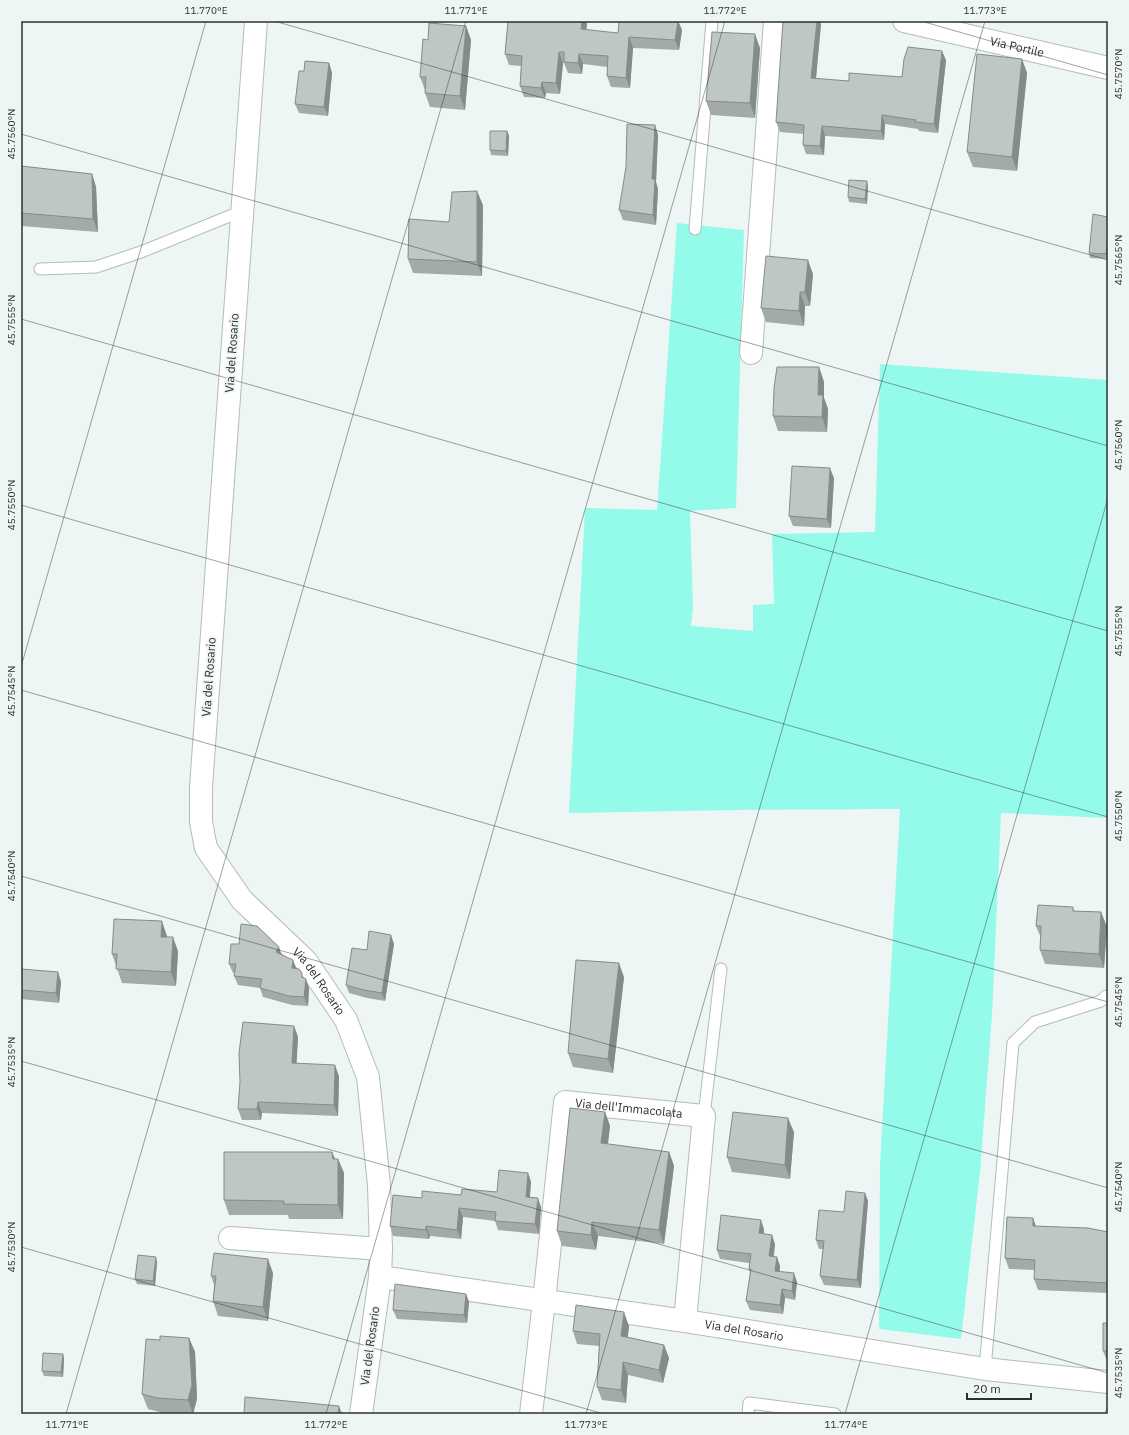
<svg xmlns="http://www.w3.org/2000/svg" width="1129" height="1435" viewBox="0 0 1129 1435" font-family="'IBM Plex Sans',sans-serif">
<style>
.grass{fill:#94fbea}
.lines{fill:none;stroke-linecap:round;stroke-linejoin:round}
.service-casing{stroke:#b3bcba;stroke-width:13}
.minor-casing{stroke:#b3bcba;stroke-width:24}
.tertiary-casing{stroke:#b3bcba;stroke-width:24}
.service{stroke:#fff;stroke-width:11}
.minor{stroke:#fff;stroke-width:22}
.tertiary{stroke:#fff;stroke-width:22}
.wall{fill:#a3aba9}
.shaded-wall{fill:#858b8a}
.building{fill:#bec7c5;stroke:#858b8a}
.ticks{fill:none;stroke:#2e3130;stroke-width:1;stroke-opacity:0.45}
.labels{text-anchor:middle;stroke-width:3.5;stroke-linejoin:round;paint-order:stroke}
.street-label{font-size:12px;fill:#2e3130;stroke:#edf6f4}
.neatline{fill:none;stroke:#2e3130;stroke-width:1.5}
.ticks-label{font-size:10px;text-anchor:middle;fill:#2e3130}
</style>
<rect width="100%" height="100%" fill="#edf6f4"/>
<!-- grass -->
<path class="grass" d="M677,223l67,7 -8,278 -46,3 3,96 -2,19 62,5v-26l21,-1 -2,-70 103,-2 5,-168 228,16v438l-107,-5 -9,202 -12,157 -19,167 -82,-10 1,-164 20,-356 -162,1 -169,3 16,-305 72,2z"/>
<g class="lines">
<!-- service casing -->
<g class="service-casing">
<path id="service" d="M695,229l17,-208
M40,269l56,-2 45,-15 101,-41
M704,1116l17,-147
M985,1369l28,-326 22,-21 66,-21 5,-5
M748,1414l1,-11 86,11"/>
</g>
<!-- minor casing -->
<g class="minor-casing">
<g id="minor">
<path d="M751,353l24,-332"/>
<path d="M230,1238l151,11"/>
<path id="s1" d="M380,1277l305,44 300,48 123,13"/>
<path id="s2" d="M531,1414l13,-113 21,-199 139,14 -19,205"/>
</g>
</g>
<!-- tertiary casing -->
<g class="tertiary-casing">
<g id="tertiary">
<path id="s3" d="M256,21l-55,766v35l5,26 36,52 64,61 40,59 22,57 11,108 2,64 -1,28 -19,137"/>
<path id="s4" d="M904,21l204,47"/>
</g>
</g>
<!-- service -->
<use href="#service" class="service"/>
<!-- minor -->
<use href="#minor" class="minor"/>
<!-- tertiary -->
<use href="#tertiary" class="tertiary"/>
</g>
<!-- wall -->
<path class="wall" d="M508,21h77l2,3 -1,6 32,3 1,-12h59l4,9 -3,20 -46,-2 -3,40 -19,-1 -4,-11v-9l-24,-3 -1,10 -14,-1 -4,-10h-1l-3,31 -14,-1 -1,5 -21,-1 -4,-11 1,-20 -12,-1 -4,-11z
M821,24l-5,55 33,2 53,-4 44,-17 -8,73 -19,-2 -1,-2 -33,-5 -1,16 -59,-4 -1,19 -18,-1 -3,-9 1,-11 -24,-2 -4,-10z
M466,26l5,14 -6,70 -35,-3 -5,-14v-3l-5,-13 8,-37z
M760,48l-5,70 -44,-3 -5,-14z
M1022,59l5,14 -10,98 -44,-4 -6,-15z
M329,63l3,10 -4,43 -29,-3 -4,-9 9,-33z
M655,125l3,10 -2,47 2,7 -2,36 -33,-5 -4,-10z
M507,131l2,5 -1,20 -17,-1 -1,-5z
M21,166l71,8 4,13 2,45 -77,-6z
M868,186l-1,18 -18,-2 -1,-5z
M483,205l-1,71 -69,-3 -5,-14 41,-37z
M1108,217v42l-18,-1 -1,-5z
M813,274l-3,32h-5l-1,20 -38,-4 -5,-14z
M819,367l5,15v16l4,11 -1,23 -49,-1 -5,-15z
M834,478l-3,50 -38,-2 -4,-10z
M1073,907l1,4 27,1 6,15 -3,41 -59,-4 -5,-14 1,-12 -5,-12z
M167,936v1l11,14 -2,35 -54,-3 -10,-29z
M394,944l-9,57 -18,-3 -18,-5 -3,-8 21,-35z
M282,955l14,14 8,9 5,10 -1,18 -16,-1 -29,-8 -3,-9 -22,-3 -4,-9 1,-3h-2l-4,-9z
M21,969l37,3 3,10 -2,21 -38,-4z
M624,977l-11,96 -40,-6 -5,-14z
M294,1026l4,11 -2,26 43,13 -1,40 -76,-3 -1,7h-19l-4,-11z
M605,1112l5,14 -2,18 61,8 5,14 -10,78 -66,-8 -2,14 -34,-4 -5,-15z
M794,1132l-4,47 -58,-7 -5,-15z
M332,1152l3,7h3l6,14 -1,46h-54l-1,-4h-59l-5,-15z
M528,1173l3,9 -1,15 11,10 -2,27 -41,-4 -3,-9 -32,-4 -2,22 -31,-3 -1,3 -36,-3 -3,-10 32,-28 39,-3 36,-3z
M865,1193l3,8 -7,87 -37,-3 -4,-9 3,-27h-4l-3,-9 28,-28z
M1036,1226l72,6v61l-70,-3 -4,-11 1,-9 -26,-1 -4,-11z
M764,1229v5l11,10 -1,12 6,10v5l17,11 -2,18 -10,-2 -2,16 -33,-4 -4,-9 4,-28 -1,-4v-6l-29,-4 -3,-9z
M157,1262l-2,24 -18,-2 -2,-5z
M273,1273l-5,48 -50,-5 -5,-15 1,-16 -3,-9z
M466,1294l3,8 -2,21 -70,-4 -4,-9z
M1108,1323v38h-1l-4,-10z
M629,1326l-1,11 36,8 5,13 -6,25 -35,-8 -2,28 -24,-3 -5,-13 2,-41 -22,-2 -4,-13z
M189,1338l6,14 2,47 -4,15 -30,-1 -15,-4 -6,-15 18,-54z
M63,1354l1,5 -1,18 -19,-1 -2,-5z"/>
<!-- shaded-wall -->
<path class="shaded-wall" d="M582,21h3l2,3 -2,16 -4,-11z
M678,21l4,9 -3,20 -4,-10z
M817,21h3l1,3 -6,64 -4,-10z
M466,26l5,14 -6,70 -5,-14z
M755,34l5,14 -5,70 -5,-15z
M629,37l4,11 -3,40 -4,-10z
M942,51l4,9 -8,73 -4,-9z
M559,52l4,11 -3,31 -4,-11z
M579,54l4,10 -1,10 -4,-11z
M1022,59l5,14 -10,98 -5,-14z
M329,63l3,10 -4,43 -4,-9z
M542,82l4,11 -1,5 -4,-10z
M882,115l3,9 -1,16 -3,-9z
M655,125l3,10 -2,47 2,7 -2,36 -3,-10 -1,-36z
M822,126l3,10 -1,19 -4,-9z
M507,131l2,5 -1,20 -2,-5z
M92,174l4,13 2,45 -5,-13z
M867,181l1,5 -1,18 -2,-5z
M477,191l6,14 -1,71 -5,-14z
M1108,238v21l-2,-5z
M808,260l5,14 -3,32 -5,-14z
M800,292l5,14 -1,20 -5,-15z
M819,367l5,15v16l4,11 -1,23 -5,-15 -4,-22z
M830,468l4,10 -3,50 -4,-9z
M1101,912l6,15 -3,41 -5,-14z
M162,921l5,15 -1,15 -5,-14z
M391,935l3,9 -9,57 -3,-8z
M173,937l5,14 -2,35 -5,-14z
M279,947l3,9 -6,-4z
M293,960l4,10 -5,-2z
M619,963l5,14 -11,96 -5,-14z
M58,972l3,10 -2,21 -3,-10z
M306,979l3,9 -1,18 -4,-9z
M294,1026l4,11 -2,37 -4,-11z
M335,1065l4,11 -1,40 -4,-11z
M258,1102l4,11 -1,7 -4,-11z
M605,1112l5,14 -4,32 -5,-15z
M788,1118l6,14 -4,47 -5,-14z
M332,1152l6,14 -5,-7z
M669,1152l5,14 -10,78 -5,-14z
M338,1159l6,14 -1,46 -5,-14z
M528,1173l3,9 -2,24 -3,-9z
M865,1193l3,8 -7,87 -4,-8z
M538,1198l3,9 -2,27 -4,-10z
M459,1208l4,9 -2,22 -4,-9z
M1033,1218l4,11 -4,-3z
M761,1220l3,9 -1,13 -4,-9z
M592,1222l6,14 -2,14 -5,-15z
M426,1226l4,10 -1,3 -3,-9z
M772,1235l3,9 -3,21 -3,-9z
M156,1257l1,5 -2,24 -2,-5z
M777,1257l3,9 -2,14 -3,-9z
M268,1259l5,14 -5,48 -5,-14z
M794,1273l3,9 -2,18 -3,-9z
M782,1289l3,9 -2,16 -3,-9z
M466,1294l3,8 -2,21 -3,-8z
M624,1312l5,14 -3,23 -5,-13z
M189,1338l6,14 2,47 -4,15 -5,-14z
M664,1345l5,13 -6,25 -4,-13z
M63,1354l1,5 -1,18 -2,-5z
M623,1362l5,13 -2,28 -5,-13z
M339,1406l3,8h-4z"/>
<!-- building -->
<path class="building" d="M508,21h74l-1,8 37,4 1,-12h59l-3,19 -46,-3 -3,41 -19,-2 1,-20 -29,-2 -1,9 -14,-1v-10h-5l-3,31 -14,-1 -1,6 -21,-2 2,-30 -17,-2z
M783,21h34l-6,57 38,3v-8l53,4 2,-18 4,-12 34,4 -8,73 -19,-2 1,-2 -34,-5 -1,16 -59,-5 -2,20 -17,-1 1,-20 -28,-3z
M429,23l37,3 -6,70 -35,-3 1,-16h-6l3,-38 5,1z
M712,32l43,2 -5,69 -44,-2z
M977,54l45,5 -10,98 -45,-5z
M305,61l24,2 -5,44 -29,-3 4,-33h5z
M627,124l28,1 -3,54h3l-2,36 -34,-5 7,-43z
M490,131h17l-1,20 -16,-1z
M21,166l71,8 1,45 -72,-6z
M849,180l18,1 -2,18 -17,-2z
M477,191v71l-69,-3 1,-40 40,3 3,-30z
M1093,214l15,3v21l-2,16 -17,-1z
M766,256l42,4 -3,32h-5l-1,19 -38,-3z
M777,367h42l-1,28h5l-1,22 -49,-1 1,-28z
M792,466l38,2 -3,51 -38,-3z
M1038,905l35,2v4l28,1 -2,42 -59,-4 1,-24h-5z
M114,919l48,2 -1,16h12l-2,35 -55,-3 1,-15h-5z
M241,924l16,2 22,21 -3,5 17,8 -1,8 7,1 3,4v4l4,2 -2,18 -15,-1 -29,-8 2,-9 -28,-3 2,-12h-7l2,-20h8z
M369,931l22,4 -9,58 -18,-3 -18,-5 6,-37 15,2z
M576,960l43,3 -11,96 -40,-6z
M21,969l37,3 -2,21 -35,-3z
M243,1022l51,4 -2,37 43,2 -1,40 -76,-3 -1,7h-19l2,-27 -1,-29z
M570,1108l35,4 -4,31 68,9 -10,78 -67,-8 -1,13 -34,-4z
M733,1112l55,6 -3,47 -58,-8z
M224,1152h108l1,7h5v46l-54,-1v-3l-60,-1z
M499,1170l29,3 -2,24 12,1 -3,26 -40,-3 1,-9 -37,-4 -2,22 -31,-4v4l-36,-4 3,-31 29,3v-7l39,4 1,-6 35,3z
M846,1191l19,2 -8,87 -37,-4 4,-35 -8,-1 3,-30 25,2z
M721,1215l40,5 -2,13 13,2 -3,21 8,1 -2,14 19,2 -2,18 -10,-2 -2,16 -34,-4 5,-32h-2l2,-15 -34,-4z
M1007,1217l26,1v8l55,2 20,4v51l-74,-4 1,-19 -30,-2z
M214,1253l54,6 -5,48 -50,-6 3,-25h-5z
M138,1255l18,2 -3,24 -18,-2z
M395,1284l71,10 -2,21 -71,-5z
M576,1305l48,7 -3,24 43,9 -5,25 -36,-8 -2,28 -24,-3 3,-53 -27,-3z
M1103,1323h5v28h-5z
M160,1336l29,2 3,47 -4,15 -31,-2 -15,-4 4,-55 14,1z
M43,1353l20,1 -2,18 -19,-1z
M245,1397l94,9 -1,8h-94z"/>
<!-- ticks -->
<path class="ticks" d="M274,21l834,239M921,21l187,54M21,134l1087,312M21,319l1087,312M21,505l1087,312M21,667l185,-646M21,690l1087,312M21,876l1087,312M21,1061l1087,312M21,1247l583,167M66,1414l400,-1393M326,1414l399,-1393M586,1414l399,-1393M845,1414l263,-916M1105,1414l3,-10"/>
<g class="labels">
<!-- street labels -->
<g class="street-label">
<text dy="4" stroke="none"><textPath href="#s4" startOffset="116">Via Portile</textPath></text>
<text transform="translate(232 353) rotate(-86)" y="4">Via del Rosario</text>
<text transform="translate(209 677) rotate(-86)" y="4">Via del Rosario</text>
<text dy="4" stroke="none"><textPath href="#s3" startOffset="1005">Via del Rosario</textPath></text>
<text dy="4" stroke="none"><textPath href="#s2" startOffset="378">Via dell'Immacolata</textPath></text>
<text dy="4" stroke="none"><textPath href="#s1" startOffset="368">Via del Rosario</textPath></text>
<text transform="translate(370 1346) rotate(-82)" y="4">Via del Rosario</text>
</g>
</g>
<!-- border -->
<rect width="1129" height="1435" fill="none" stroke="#edf6f4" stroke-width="44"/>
<!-- scale -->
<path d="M967 1393v6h64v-6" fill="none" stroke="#2e3130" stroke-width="2"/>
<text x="973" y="1393" font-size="12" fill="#2e3130" stroke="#edf6f4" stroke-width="3" paint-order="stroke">20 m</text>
<rect x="22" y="22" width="1085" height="1391" class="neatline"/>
<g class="ticks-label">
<text x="206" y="14">11.770°E</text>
<text x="466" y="14">11.771°E</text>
<text x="725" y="14">11.772°E</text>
<text x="985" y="14">11.773°E</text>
<text transform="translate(1118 74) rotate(-90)" y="4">45.7570°N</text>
<text transform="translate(11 134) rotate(-90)" y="4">45.7560°N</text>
<text transform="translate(1118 260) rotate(-90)" y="4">45.7565°N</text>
<text transform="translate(11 320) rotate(-90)" y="4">45.7555°N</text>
<text transform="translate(1118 445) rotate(-90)" y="4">45.7560°N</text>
<text transform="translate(11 505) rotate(-90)" y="4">45.7550°N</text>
<text transform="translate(1118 631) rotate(-90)" y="4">45.7555°N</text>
<text transform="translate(11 691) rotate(-90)" y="4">45.7545°N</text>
<text transform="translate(1118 816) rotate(-90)" y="4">45.7550°N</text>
<text transform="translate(11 876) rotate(-90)" y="4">45.7540°N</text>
<text transform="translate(1118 1002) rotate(-90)" y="4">45.7545°N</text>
<text transform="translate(11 1062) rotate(-90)" y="4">45.7535°N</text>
<text transform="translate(1118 1187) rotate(-90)" y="4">45.7540°N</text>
<text transform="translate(11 1247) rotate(-90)" y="4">45.7530°N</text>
<text transform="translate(1118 1373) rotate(-90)" y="4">45.7535°N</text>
<text x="67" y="1428">11.771°E</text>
<text x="326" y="1428">11.772°E</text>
<text x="586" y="1428">11.773°E</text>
<text x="846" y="1428">11.774°E</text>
</g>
</svg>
